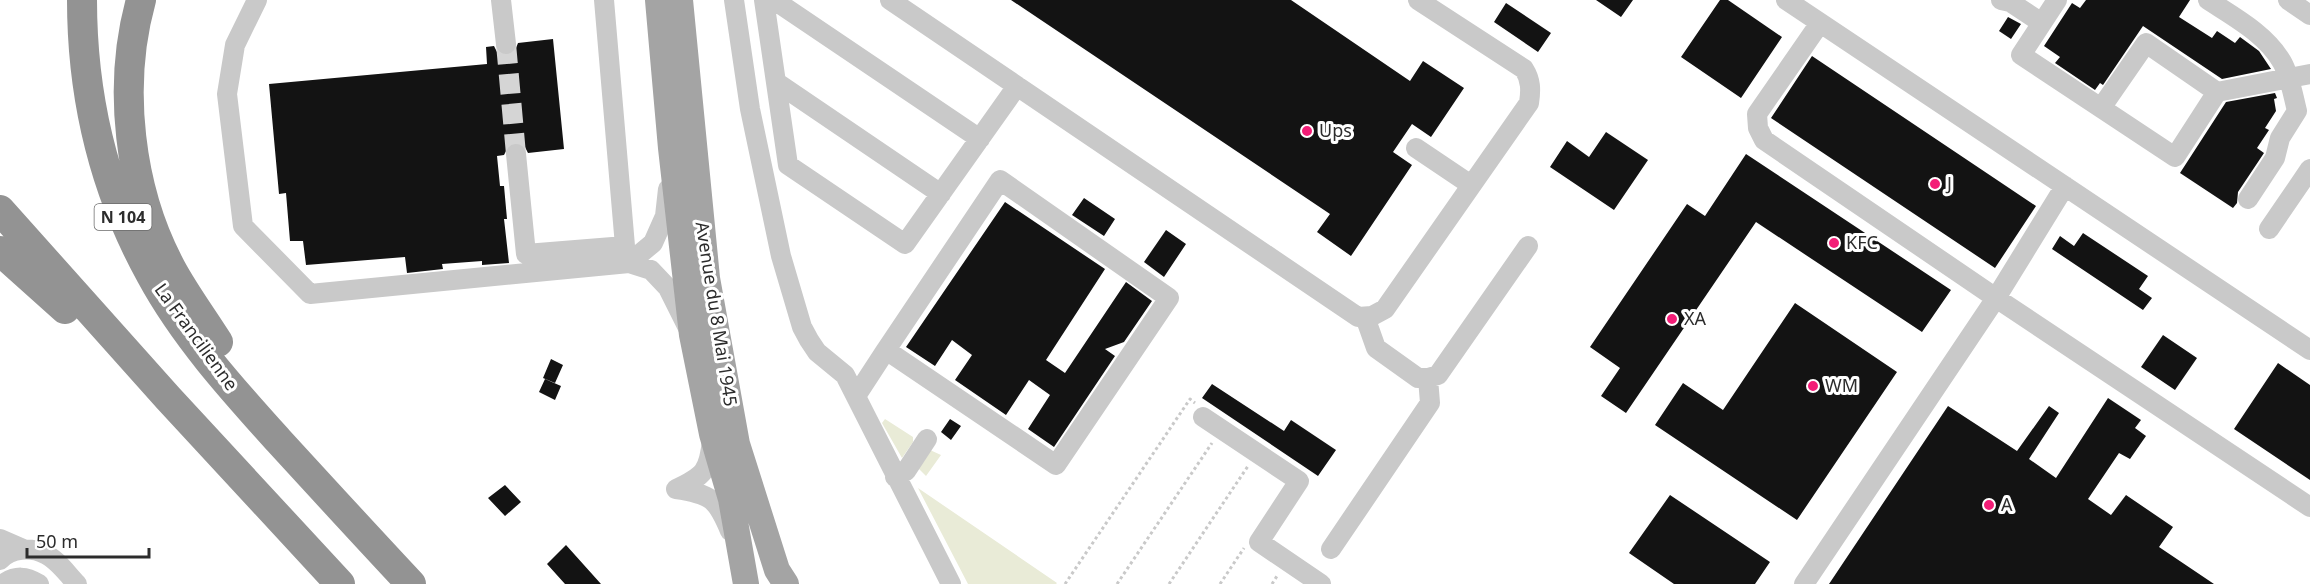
<svg xmlns="http://www.w3.org/2000/svg" width="2310" height="584" viewBox="0 0 2310 584" font-family="'Noto Sans',sans-serif">
<style>
.green{fill:#e9ebd7}
.building{fill:#131313}
.lines{fill:none;stroke-linecap:round;stroke-linejoin:round}
.minor-tunnel{stroke:#d5d5d5;stroke-width:20;stroke-dasharray:20 10;stroke-linecap:butt}
.path{stroke:#c9c9c9;stroke-width:3;stroke-dasharray:3 3;stroke-linecap:butt}
.minor{stroke:#c9c9c9;stroke-width:20}
.major{stroke:#a4a4a4;stroke-width:26}
.highway{stroke:#939393;stroke-width:30}
.poi-dot{fill:#f31d77;stroke:#fff;stroke-width:2}
.labels{text-anchor:middle;stroke-width:6;stroke-linejoin:round;paint-order:stroke}
.shield{fill:#fff;stroke:#6b6b6b;stroke-width:1.5}
.shield-label{font-size:16px;font-weight:bold;fill:#2c2c2c}
.poi-label{font-size:18px;fill:#2c2c2c;stroke:#fff;text-anchor:start}
.street-label{font-size:18px;fill:#2c2c2c;stroke:#fff}
</style>
<rect width="100%" height="100%" fill="#fff"/>
<!-- green -->
<path class="green" d="M885,419l28,18v5l-11,16 -20,-35z
M930,450l11,5 -15,21 -8,-8z
M918,488l139,95 -1,1h-88z"/>
<!-- building -->
<path class="building" d="M1011,0h280l119,81 13,-20 41,27 -33,49 -19,-13 -19,28 19,13 -61,91 -34,-24 13,-18z
M1596,0h37l-12,17z
M1720,0h8l54,37 -41,61 -60,-41z
M2086,0h104l-11,17 33,21 5,-7 18,12 5,-6 19,14 12,18 -49,10 -79,-53 -40,59 -3,-2 -5,7 -40,-27 5,-6 -16,-11 28,-43 8,5z
M1506,3l45,30 -13,19 -44,-30z
M2008,17l13,7 -10,15 -12,-8z
M553,39l11,110 -36,4 -3,-6 -10,-5 -6,3 -5,10 -7,1 3,30h4l3,33h-3l5,44 -27,2v-4l-40,3 1,5 -36,4 -2,-16 -99,8 -3,-24h-13l-4,-48 -7,1 -10,-110 218,-20 -1,-17 8,-1 3,6 10,4 7,-3 4,-10z
M1812,56l224,150 -41,62 -224,-150z
M2275,93l2,5 -3,1 2,12 -11,17 4,2 -12,18 7,5 -26,39 -1,11 -4,5 -53,-35 46,-71z
M1606,132l42,28 -34,50 -64,-43 17,-26 22,16z
M1746,154l205,136 -29,42 -166,-110 -130,191 -25,-17 19,-28 -30,-21 97,-143 18,12z
M1084,198l31,21 -11,17 -32,-21z
M1005,202l100,67 -59,91 19,13 61,-91 26,19 -28,41 -19,7 10,7 -61,91 -26,-18 22,-34 -21,-15 -23,35 -51,-35 17,-25 -20,-15 -17,26 -29,-19z
M1166,230l20,14 -22,33 -20,-15z
M2083,233l65,43 -9,13 13,9 -9,12 -91,-61 8,-13 14,10z
M1795,303l102,69 -100,148 -142,-95 28,-42 40,27z
M2163,335l34,23 -22,32 -34,-23z
M551,359l12,6 -8,18 -12,-5z
M2278,363l32,22v95l-76,-51z
M545,379l16,7 -6,14 -16,-8z
M1212,384l72,47 7,-11 45,30 -18,26 -116,-78z
M2108,398l33,22 -6,8 11,8 -16,23 -11,-6 -31,46 23,16 15,-20 47,32 -14,20 55,37h-385l119,-178 69,45 32,-45 10,7 -30,46 27,19z
M950,419l11,7 -10,14 -10,-8z
M505,485l16,17 -16,14 -17,-18z
M1670,495l100,67 -15,22h-81l-45,-31z
M566,545l35,39h-36l-18,-20z"/>
<g class="lines">
<!-- minor-tunnel -->
<path class="minor-tunnel" d="M506,44l10,110"/>
<!-- path -->
<path class="path" d="M1065,584l125,-185 5,4
M1117,584l95,-141
M1169,584l79,-118
M1220,584l24,-36
M1272,584l5,-8"/>
<!-- minor -->
<path class="minor" d="M257,0l-22,45 -8,49 16,132 67,68 319,-31 22,7 17,18 20,40
M501,0l5,44
M734,0l16,109 31,147 21,71 7,13 8,12 28,23 106,209
M764,0l24,165 117,79 112,-158
M774,0l206,139
M890,0l468,317 14,-1 13,-7 144,-206c2,-13 2,-23 -5,-34l-106,-69
M1786,0l524,350
M2001,0l9,2 32,21
M2057,0l-36,55 154,102 42,-65
M2208,0c26,17 58,34 74,62 8,14 11,33 15,49l-17,27 -5,20 -27,41
M2288,0l22,15
M1820,23l-63,91 1,14 6,12 232,158 69,-112
M776,82l165,112
M2101,108l45,-65 71,49 93,-18
M1416,148l55,37
M516,154l10,100 99,-8 -21,-246
M2269,229l41,-60
M629,263l24,-20 12,-27 3,-27
M1365,317l11,31 42,30h10l10,-3 90,-129
M856,396l30,-46 170,115 113,-167 -169,-118 -114,170
M1203,417l96,64 -40,61 62,42
M712,440c-3,31 -8,36 -36,49 35,5 41,10 54,42
M895,477l11,-6 21,-32
M0,539l23,10
M1331,549l99,-146 -2,-25
M0,560c11,-12 31,-13 45,-6 12,5 23,21 32,30
M3,584c13,-9 23,-8 36,0
M1804,584l192,-286 314,209"/>
<!-- major -->
<path class="major" d="M658,0l13,148 21,187 20,99 19,65 15,85
M680,0l27,278 30,166 40,126 9,14"/>
<!-- highway -->
<path class="highway" d="M82,0c0,96 22,190 69,275 33,61 81,114 127,165 44,48 88,96 133,144
M141,0c-24,86 -12,190 30,268 14,26 32,50 47,74
M0,210l168,188 172,186
M0,251l65,58"/>
</g>
<!-- markers -->
<g class="poi-dot">
<circle cx="1307" cy="131" r="6"/>
<circle cx="1935" cy="184" r="6"/>
<circle cx="1834" cy="243" r="6"/>
<circle cx="1672" cy="319" r="6"/>
<circle cx="1813" cy="386" r="6"/>
<circle cx="1989" cy="505" r="6"/>
</g>
<g class="labels">
<!-- shield labels -->
<rect class="shield" x="94.5" y="204" width="57" height="26" rx="4.5"/>
<g class="shield-label">
<text x="123" y="223">N 104</text>
</g>
<!-- poi labels -->
<g class="poi-label">
<text x="1319" y="137">Ups</text>
<text x="1947" y="190">J</text>
<text x="1846" y="249">KFC</text>
<text x="1684" y="325">XA</text>
<text x="1825" y="392">WM</text>
<text x="2001" y="511">A</text>
</g>
<!-- street labels -->
<g class="street-label">
<text transform="translate(716 314) rotate(81)" y="6">Avenue du 8 Mai 1945</text>
<text transform="translate(196 337) rotate(54)" y="6">La Francilienne</text>
</g>
</g>
<!-- scale -->
<path d="M27 548v9h122v-9" fill="none" stroke="#2c2c2c" stroke-width="3"/>
<text x="36" y="548" font-size="18" fill="#2c2c2c" stroke="#ffffff" stroke-width="4.5" paint-order="stroke">50 m</text>
</svg>
